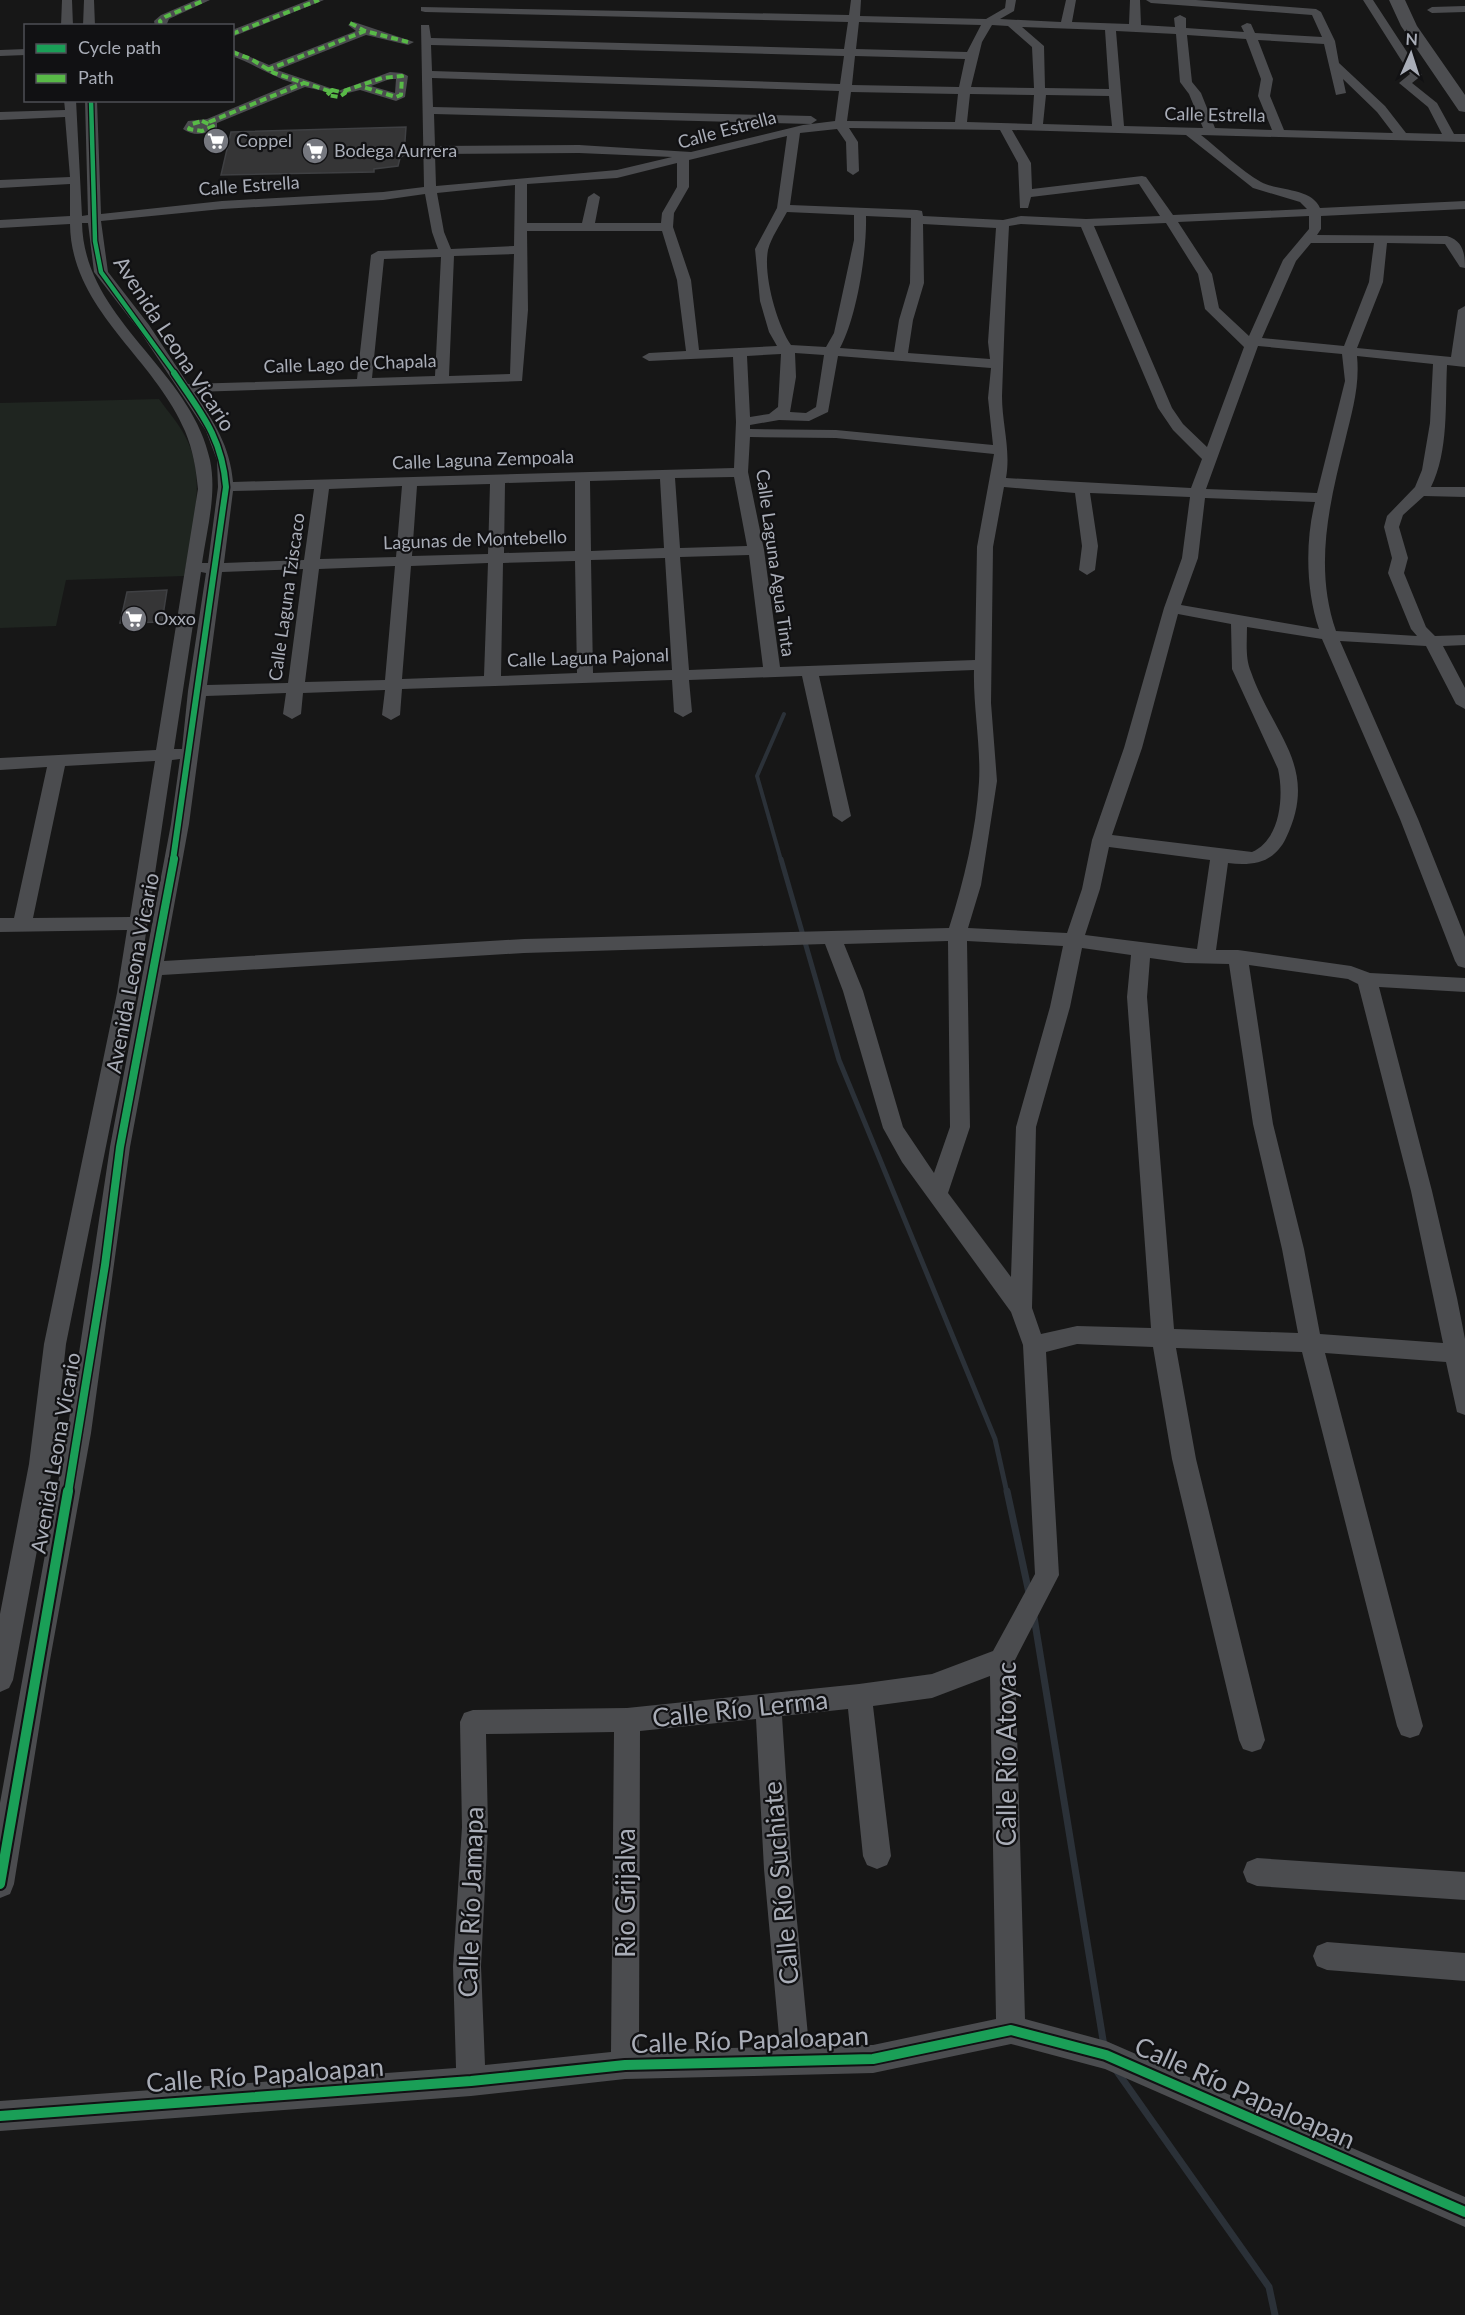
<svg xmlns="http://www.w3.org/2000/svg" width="1465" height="2315" viewBox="0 0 1465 2315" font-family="Lato,sans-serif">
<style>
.green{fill:#1f2520}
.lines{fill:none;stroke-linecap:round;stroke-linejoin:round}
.stream-far2{stroke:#2b3138;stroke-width:4}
.stream-far1{stroke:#2b3138;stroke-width:5}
.stream{stroke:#2b3138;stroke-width:7}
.building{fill:#353536;stroke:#3f4043;stroke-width:1.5}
.minor{fill:#4b4c4f;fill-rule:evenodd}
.highway{fill:#4d4e51;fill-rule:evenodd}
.quiet{stroke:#58b947;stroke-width:4;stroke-dasharray:7 4;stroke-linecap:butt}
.cycleway-far3-casing{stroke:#111113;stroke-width:7}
.cycleway-far2-casing{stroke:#111113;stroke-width:9}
.cycleway-far1-casing{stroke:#111113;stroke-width:11}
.cycleway-casing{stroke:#111113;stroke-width:14}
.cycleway-far3{stroke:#1a9f57;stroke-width:4.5}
.cycleway-far2{stroke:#1a9f57;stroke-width:6}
.cycleway-far1{stroke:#1a9f57;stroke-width:8}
.cycleway{stroke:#1a9f57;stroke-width:10}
.labels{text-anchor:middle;stroke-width:4.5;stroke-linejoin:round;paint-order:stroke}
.far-street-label{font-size:18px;fill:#a9adb7;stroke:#111113}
.far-poi-label{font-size:18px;fill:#a9adb7;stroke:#111113;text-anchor:start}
.street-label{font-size:21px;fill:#a9adb7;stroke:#111113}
.near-street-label{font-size:26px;fill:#a9adb7;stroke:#111113}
</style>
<rect width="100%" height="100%" fill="#171717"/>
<!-- green -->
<path class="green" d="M159,399c10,14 22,27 29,43 18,40 4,92 -4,134l-118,4 -10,46 -56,2v-225z"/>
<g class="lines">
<!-- stream-far2 -->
<path class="stream-far2" d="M781,860l-24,-84 27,-62"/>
<!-- stream-far1 -->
<path class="stream-far1" d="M781,859l58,201 156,379 12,54"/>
<!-- stream -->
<path class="stream" d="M1007,1491l22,102
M1034,1617l70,429
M1116,2070l153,217 6,28"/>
</g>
<!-- building -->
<path class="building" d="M406,127l-2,28 -4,3 -2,8 -24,3v3l-153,3 10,-43z
M167,590l-5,32 -42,1 7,-31z"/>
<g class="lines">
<!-- minor -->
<path class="minor" d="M62,0h10l1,26h-12z
M84,0h10l1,26h-12z
M196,0h14l-41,19 -3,7h-11l-1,-5 7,-6z
M309,0h15l-92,37v-7z
M851,0h10l-1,16 126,3 19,-11 1,-8h10l-2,11 -14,8 61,3 5,-22h10l-4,22 57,2 1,-24h10l1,25 34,2 -1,-9 6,-3 6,3v10l58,4 -3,-6 6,-3 4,1 4,9 67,4 -10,-22 -161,-12 -5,-3h50l120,9 5,3 14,29 4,22 46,43 21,27 36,1 -14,-27 -29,-24 11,-9 -47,-74h10l49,75 -10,8 25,20 17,31h11v8l-264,-7c19,15 39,35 60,47 17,9 51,6 59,26l145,-7v8l-144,7v13l-4,6 130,1c16,5 18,17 18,32l-5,-1 -15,-23 -58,-1 -4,39 -26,66 94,9 7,-47 7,-4v61l-18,-2c-2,39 2,86 -16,122h34v10l-41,-1 -21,19 -4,12 9,31 -4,15 22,54 9,9 30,-1v10l-22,1 22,42v21l-9,-5 -30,-58 -86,-5 78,178 47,118v31l-7,-2 -3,-5 -55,-142 -78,-180 -75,-12c0,15 -2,31 4,45 22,63 69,95 35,166 -12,25 -33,28 -58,25l-12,87h22l113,16 19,7 95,5v14l-86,-5 53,204 25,107 8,41v76l-8,-3 -11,-50 -121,-9 98,373 -4,9 -9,3 -9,-3 -4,-9 -95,-374 -126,-4 20,111 69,281 -4,9 -9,3 -9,-3 -4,-9 -67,-281 -19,-112 -76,-3 -31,8 13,223 -44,85 10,359 81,22 359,156v30l-360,-158 -94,-25 -138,29 -248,6 -154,17 -471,35v-30l456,-33 -3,-102 9,-139 -2,-105 4,-9 9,-3 154,-2 232,-24 73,-10 61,-23 42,-77 -12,-229 -12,-33 -109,-150 -19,-34 -40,-137 -18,-47 -301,9 -362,22 -32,172 -39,286 -41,227 -36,224 -4,10 -10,4v-95l67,-370 43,-286 61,-323 9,-65 -8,1 -35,233 -71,351 -13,120 -40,216 -4,8 -9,4v-78l29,-150 15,-120 73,-351 10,-63 -127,2v-14h14l33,-151 -47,3v-12l156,-8 42,-261c-2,-20 -5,-39 -13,-58 -31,-74 -114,-121 -115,-207l-70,4v-8l70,-4v-32l-70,4v-8l70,-3 -5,-60 -65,3v-8l65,-2 -1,-10h12l6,116 6,-1 -3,-115h12l4,114 121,-13 161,-9 41,-5 -3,-162h8l2,13 413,11 4,-27 -423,-10 -4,-1v-4l428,8zM859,22l122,3 -14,27 -111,-3zM992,25l16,1 24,21 2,41 -63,-1 11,-45zM1022,27l83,3 4,59 -64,-1 -1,-42zM1116,31l60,3 4,48 9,12 14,34 -79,-2zM1187,35l59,4 15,40 -3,17 14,34 -57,-2 -14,-35 -9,-11zM1258,40l66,4 12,51 10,-2 -3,-14 34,33 16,21 -109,-3 -14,-34 3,-17zM431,45l413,11 -4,28 -408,-13zM855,56l110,3 -6,28 -107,-2zM432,78l407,13 -4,30 -32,4 -112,27 -112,-7 -144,1 -1,-32 377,10 6,-4 -6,-4 -378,-9zM851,92l107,2 -3,28 -108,-1zM970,94l64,1 -2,29 -65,-2zM1046,95l63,1 3,30 -69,-2zM849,128l151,2 18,33 2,45h8l3,-11 108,-13 21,32 -74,3 -65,-3 -18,4 -80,-4 -1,-5 -5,-1 -127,-5 10,-72 37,-4 9,13 1,29 6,4 6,-4 -1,-29zM1012,130l174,5 67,53 47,14 7,7 -134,6 -27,-38 -4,-1 -110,13 -1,-26zM787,136l-10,72 -22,41 5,52 9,31 8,14 -78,4 -8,-70 -18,-53 1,-14 15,-26v-27zM579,153l93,4 -55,13 -181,16 -1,-32zM677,163v24l-15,26 -1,10h-66l5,-26 -6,-4 -6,4 -6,26h-55v-39l90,-6zM515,185l-1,61 -63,3 -7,-17 -7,-39zM425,194l7,38 6,17 -60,2 -7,4 -14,124 -169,5 -39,-59 -41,-53 -7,-51 121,-12 161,-9zM787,212l67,3v25l-20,93 -8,14 -35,-2c-14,-20 -28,-70 -23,-95 3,-12 13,-27 19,-38zM866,216l45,2 -1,65 -11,37 -5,32 -54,-4c17,-31 27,-97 26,-132zM1309,216v13l-26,31 -34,76 -30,-28 -7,-34 -34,-52zM82,223h6l6,49 45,58 67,101 11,29 1,27 -10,76h-6c5,-34 15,-69 8,-103 -19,-91 -126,-140 -128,-237zM1166,223l32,51 7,35 39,38 -37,100 -24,-23 -11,-16 -78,-182zM923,224l73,4 -8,114 2,17 -82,-6 5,-33 11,-37zM1021,224l60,3 77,181 15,22 29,29 -11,29 -185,-10c5,-28 -4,-54 -4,-82 2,-56 4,-113 7,-170zM527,231h135l15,49 9,71 -37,2 -7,4 7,4 84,-4 3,65 -2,46 -501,14c-3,-36 -19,-60 -39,-90l328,-11 6,-71zM1311,243h63l-5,39 -25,64 -82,-8 34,-77zM514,254l-4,120 -61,2 5,-120zM441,257l-6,119 -63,2 12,-119zM1258,346l84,8 3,27 -28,112 -111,-4zM795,353l29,2 -8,52 -10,6 -16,-1 6,-35zM781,354l-3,53 -9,7 -19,3 -3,-61zM838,356l153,12 -3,30 5,47 -157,-15 -86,-1v-4l29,-5 30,1 19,-9zM1357,356l76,8 -3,59 -8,47 -7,17 -28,29 -3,11 8,31 -4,15 23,56 6,7 -81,-5c-22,-63 -7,-127 9,-190 7,-29 15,-55 12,-85zM750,437l86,1 158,16 -17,93 -2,113 -195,7 -16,-117 -16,-78zM734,477l13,69 -67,2 -5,-70zM660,479l4,69 -73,3 -1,-70zM575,481v70l-71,2 1,-70zM490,484l-2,70 -76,2 5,-70zM402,486l-6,71 -76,2 9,-70zM1004,487l71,6 7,53 -3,24 8,5 8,-5 3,-24 -8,-53 100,4 -8,61 -18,50 -40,140 -32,92 -10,49 -15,44 -99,-5 13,-43 16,-104 -6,-78 2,-156zM314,489l-10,71 -80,3 9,-72zM1205,498l110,4c-10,39 -9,89 4,127l-138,-24 17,-47zM749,555l14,112 -74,3 -9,-113zM665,558l7,112 -79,3 -2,-113zM575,561l2,112 -76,3 2,-113zM488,563l-4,113 -82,3 9,-113zM395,566l-10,114 -80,2 14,-113zM303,569l-15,114 -81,2 15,-113zM201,572l5,1 -18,118 -6,58h-8zM1178,614l53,10 1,45 46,100c6,26 3,70 -26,83l-140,-17 30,-87zM974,670c-1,37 7,76 5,112 -3,49 -15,99 -30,146l-425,11 -360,22 25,-137 17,-128 80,-3 -3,21 9,5 9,-5 2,-21 82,-3 -3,25 9,5 9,-5 2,-26 270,-9 2,32 9,5 9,-5 -3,-32 113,-4 31,140 9,6 9,-6 -32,-140zM155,761l-25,156 -97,1 32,-152zM1109,847l101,13 -13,89 -112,-14 15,-46zM948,941l2,186 -16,46 -31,-46 -40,-136 -19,-47zM967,941l96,5 -13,61 -34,120 -5,150 -63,-84 22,-66zM1082,948l49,7 -4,42 24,331 -74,-2 -36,8 -9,-26 4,-181 34,-120zM1150,958l35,5 44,1 24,160 29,125 16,84 -124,-4 -27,-332zM1249,965l99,14 10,5 53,207 32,152 -123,-9 -16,-85 -31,-125zM990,1676l6,343 -123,26 -64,1 -17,-177 -10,-153 66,-7 15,147 4,9 10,4 10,-4 4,-9 -18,-150 59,-8zM756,1719l8,150 16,178 -141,3 1,-319zM614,1732l-3,320 -126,13 -4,-99 7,-139 -2,-93z
M1465,6v6l-33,1 -5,-3 5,-3z
M354,22l60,20 -6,3 -42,-10 -89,35 56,19v4l-28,-6 -88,36v6c-11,5 -23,8 -34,0l5,-8 19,-2 86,-36c-22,-7 -39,-19 -61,-27v-7l37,16 87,-34 -8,-6z
M26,49v6l-26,1v-6z
M390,72l12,1 6,3 -3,21 -9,4 -36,-11 -16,4 -6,-3zM390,79h6l-1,14 -24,-7z
M1257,1858l208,14v28l-208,-14 -10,-4 -4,-10 4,-10z
M1327,1942l138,11v28l-138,-11 -10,-4 -4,-10 4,-10z"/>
<!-- highway -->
<path class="highway" d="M1389,0h16l12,26 48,69v17l-6,-1 -58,-85z"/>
<!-- quiet -->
<path class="quiet" d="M350,23l15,8 43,11
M161,26l-1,-5 5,-4 40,-17
M232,34l87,-34
M232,52l19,7 23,14 55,18
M267,70l98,-39
M332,90l13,3 -6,4 -12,-2z
M344,91l38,-13 20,-2 -1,19 -5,2 -33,-10
M202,121l11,5 -11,5 -13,-2 3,-5z
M209,122l95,-39"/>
<!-- cycleway-far3 casing -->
<g class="cycleway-far3-casing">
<path id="cycleway-far3" d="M91,100l4,141 6,31 74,102"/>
</g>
<!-- cycleway-far2 casing -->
<g class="cycleway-far2-casing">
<path id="cycleway-far2" d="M173,860l53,-373c-4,-50 -25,-74 -52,-114"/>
</g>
<!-- cycleway-far1 casing -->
<g class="cycleway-far1-casing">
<path id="cycleway-far1" d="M68,1493l37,-228 15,-118 54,-288"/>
</g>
<!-- cycleway casing -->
<g class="cycleway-casing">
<path id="cycleway" d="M0,1884l68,-393
M0,2116l471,-35 154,-16 248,-6 138,-29 95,25 359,157"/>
</g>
<!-- cycleway-far3 -->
<use href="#cycleway-far3" class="cycleway-far3"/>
<!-- cycleway-far2 -->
<use href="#cycleway-far2" class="cycleway-far2"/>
<!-- cycleway-far1 -->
<use href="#cycleway-far1" class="cycleway-far1"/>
<!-- cycleway -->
<use href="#cycleway" class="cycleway"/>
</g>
<!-- icons -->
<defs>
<g id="supermarket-disc" transform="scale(1.35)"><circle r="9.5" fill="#76787f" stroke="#111113"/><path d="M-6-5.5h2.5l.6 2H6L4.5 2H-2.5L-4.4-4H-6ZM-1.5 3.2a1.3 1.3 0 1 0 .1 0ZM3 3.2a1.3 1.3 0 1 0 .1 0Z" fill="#fff"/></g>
</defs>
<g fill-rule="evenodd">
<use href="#supermarket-disc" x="216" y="141"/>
<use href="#supermarket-disc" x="315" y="151"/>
<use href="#supermarket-disc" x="134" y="619"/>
</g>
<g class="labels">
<!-- far-street labels -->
<g class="far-street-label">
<text transform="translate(1215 115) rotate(1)" y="6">Calle Estrella</text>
<text transform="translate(727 130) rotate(-15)" y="6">Calle Estrella</text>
<text transform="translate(249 186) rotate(-4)" y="6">Calle Estrella</text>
<text transform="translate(350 364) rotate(-2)" y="6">Calle Lago de Chapala</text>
<text transform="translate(483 460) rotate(-2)" y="6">Calle Laguna Zempoala</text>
<text transform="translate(475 540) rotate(-2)" y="6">Lagunas de Montebello</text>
<text transform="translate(775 563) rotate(82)" y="6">Calle Laguna Agua Tinta</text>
<text transform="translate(287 597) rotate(-82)" y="6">Calle Laguna Tziscaco</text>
<text transform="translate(588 658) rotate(-2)" y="6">Calle Laguna Pajonal</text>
</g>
<!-- far-poi labels -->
<g class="far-poi-label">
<text x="236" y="147">Coppel</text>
<text x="334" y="157">Bodega Aurrera</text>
<text x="154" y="625">Oxxo</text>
</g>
<!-- street labels -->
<g class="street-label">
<text transform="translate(174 344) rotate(57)" y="7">Avenida Leona Vicario</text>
<text transform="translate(133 973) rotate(-79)" y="7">Avenida Leona Vicario</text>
<text transform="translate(56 1453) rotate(-80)" y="7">Avenida Leona Vicario</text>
</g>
<!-- near-street labels -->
<g class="near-street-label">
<text transform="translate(740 1709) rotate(-6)" y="9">Calle Río Lerma</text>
<text transform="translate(1007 1754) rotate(-90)" y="9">Calle Río Atoyac</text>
<text transform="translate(781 1883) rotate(-95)" y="9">Calle Río Suchiate</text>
<text transform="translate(626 1893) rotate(-90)" y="9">Rio Grijalva</text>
<text transform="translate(471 1902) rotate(-88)" y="9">Calle Río Jamapa</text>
<text transform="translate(750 2040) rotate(-2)" y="9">Calle Río Papaloapan</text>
<text transform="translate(265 2075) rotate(-4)" y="9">Calle Río Papaloapan</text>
<text transform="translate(1245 2093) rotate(24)" y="9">Calle Río Papaloapan</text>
</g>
</g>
<!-- legend -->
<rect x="24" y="24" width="210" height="78" fill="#111113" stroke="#4e4f55" stroke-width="1.5"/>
<rect x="36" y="44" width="30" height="9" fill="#1a9f57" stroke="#4e4f55" stroke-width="1.5"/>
<text x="78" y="54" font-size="18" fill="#a9adb7">Cycle path</text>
<rect x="36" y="74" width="30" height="9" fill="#58b947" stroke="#4e4f55" stroke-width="1.5"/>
<text x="78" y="84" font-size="18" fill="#a9adb7">Path</text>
<!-- north arrow -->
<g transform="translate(1411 54) rotate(3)" stroke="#111113" stroke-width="4.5" paint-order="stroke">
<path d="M0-4.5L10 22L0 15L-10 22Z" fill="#a9adb7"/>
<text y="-9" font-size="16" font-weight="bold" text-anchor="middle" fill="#a9adb7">N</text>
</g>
</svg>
